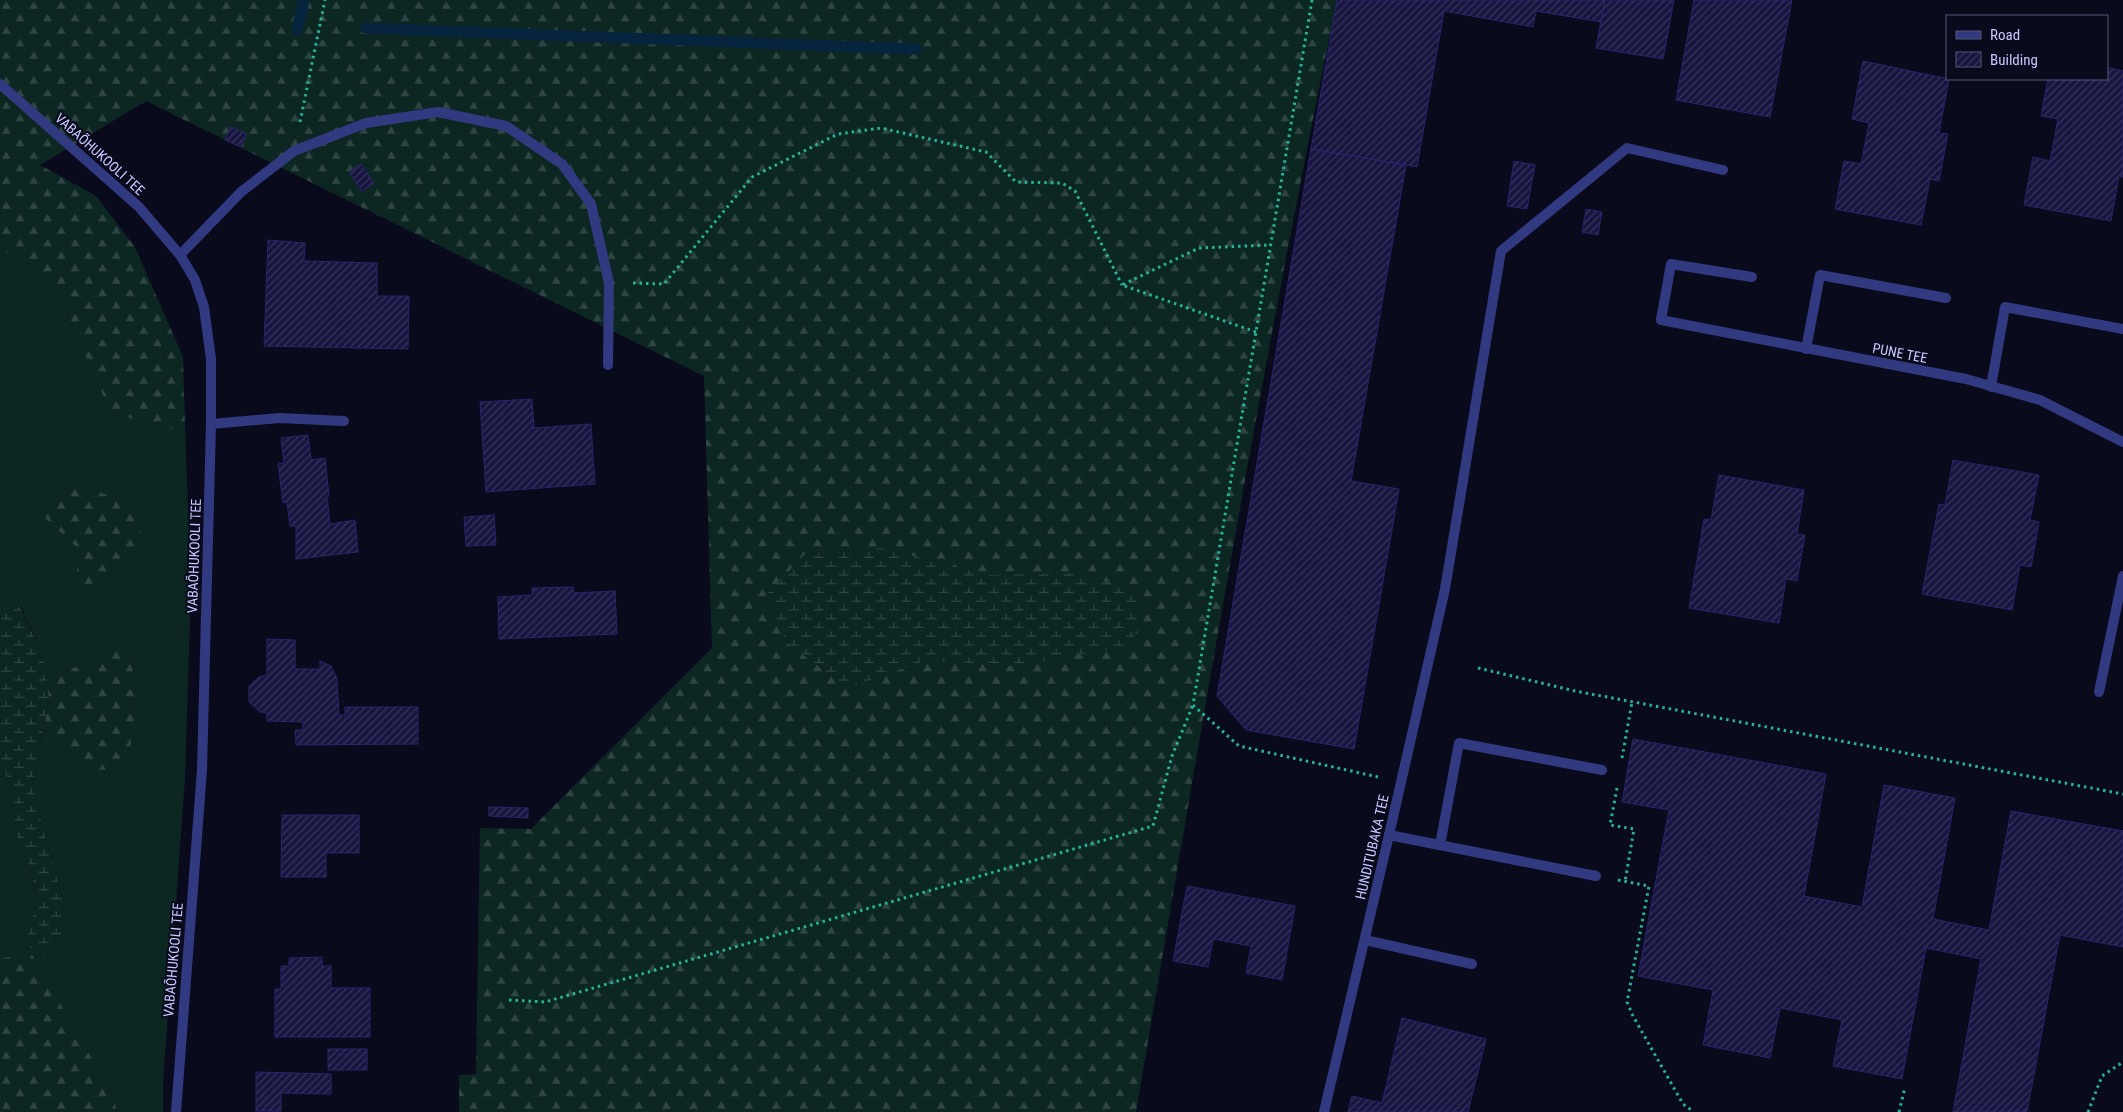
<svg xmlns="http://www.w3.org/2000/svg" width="2123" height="1112" viewBox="0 0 2123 1112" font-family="'Roboto Condensed',sans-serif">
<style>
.grass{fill:#0c2722;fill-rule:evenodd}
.forest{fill:url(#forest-firs)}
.wetland{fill:url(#wetland-marsh)}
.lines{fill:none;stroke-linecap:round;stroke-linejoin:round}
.stream{stroke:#07243f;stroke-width:11}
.building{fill:url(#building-hatch);stroke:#28246d}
.path{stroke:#23b697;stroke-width:3;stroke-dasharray:2.5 4;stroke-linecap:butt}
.lane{stroke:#313a80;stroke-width:10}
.street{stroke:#313a80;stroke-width:10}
.labels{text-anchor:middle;stroke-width:4;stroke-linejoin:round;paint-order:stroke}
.street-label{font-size:14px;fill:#c6c8ff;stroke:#0a0a1d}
</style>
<defs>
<pattern id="forest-firs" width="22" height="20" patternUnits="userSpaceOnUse" patternTransform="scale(1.25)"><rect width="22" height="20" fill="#0c2722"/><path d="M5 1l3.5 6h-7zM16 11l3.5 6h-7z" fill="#2e4543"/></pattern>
<pattern id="wetland-marsh" width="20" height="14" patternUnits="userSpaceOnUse" patternTransform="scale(1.25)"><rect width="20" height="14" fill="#0c2722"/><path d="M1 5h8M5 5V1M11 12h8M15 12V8" fill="none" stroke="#2e4543"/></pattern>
<pattern id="building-hatch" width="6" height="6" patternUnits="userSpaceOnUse" patternTransform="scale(1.25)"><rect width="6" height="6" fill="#17143f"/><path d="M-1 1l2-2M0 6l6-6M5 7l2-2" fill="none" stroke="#37355c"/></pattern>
</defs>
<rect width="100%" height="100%" fill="#0a0a1d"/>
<!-- grass -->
<path class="grass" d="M0,248l59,47 51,117 57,16 18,-1 6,159 -6,192 -22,305v29h-46l-4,-17 -81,-139 -32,2v-193l8,14 10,61 6,9 14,52 -12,38h35l2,-39 -20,-71 -10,-45 11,-57 16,23 54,-101 -38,18 -31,9 -3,-23 -21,-46 -21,-4zM80,550l21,40 -27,-4z"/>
<!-- forest -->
<path class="forest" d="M0,0h1337c-76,369 -138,741 -201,1112h-677v-37l17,-1 4,-246 51,1 181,-181 -8,-272 -558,-275 -106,64 56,31 39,51 48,110 2,70 -18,2 -57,-17 -51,-117 -59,-47v-187l2,-1 -2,-2z
M71,483l48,16 23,16 -1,18 -18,35 -22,22 -27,-4 6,-36 -34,-31v-21z
M114,649l14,4 9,34 -9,82 -37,1 -31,-20 -16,-23 5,-27 -4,-24 31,-9z
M32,955l81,140 4,17h-117v-154z"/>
<!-- wetland -->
<path class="wetland" d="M881,548l108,27 91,-2 59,20 1,29 -10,24 -116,20 -87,-6 -78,28 -63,-45 -18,-50 37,-39z
M0,603l20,4 22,46 7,47 -16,84 10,45 20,71 -2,39 -17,17 -14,-9 -4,-8 12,-39 -14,-51 -6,-9 -10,-61 -8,-14z"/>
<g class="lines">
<!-- stream -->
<path class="stream" d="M365,28l551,21
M297,30l7,-30"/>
</g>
<!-- building -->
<path class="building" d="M1337,0h268l-4,22 -65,-11 -3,16 -89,-16 -27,156 -106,-18z
M1605,0h69l-11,59 -67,-11z
M1694,0h98l-22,117 -94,-17z
M1863,61l86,18 -10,54 9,1 -9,47 -9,-2 -9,46 -86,-16 9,-48 17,3 8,-41 -17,-4z
M2107,67l16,4v106l-4,-1 -8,45 -87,-16 9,-48 17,4 8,-42 -17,-3 7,-37h59z
M230,127l16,6 -5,14 -16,-7z
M1311,149l95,16 -55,316 48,8 -45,260 -108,-19 -29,-34z
M1514,161l21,4 -8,44 -20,-3z
M361,164l13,19 -12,8 -13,-19z
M1586,209l16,3 -4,23 -16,-3z
M268,240l37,3 -1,18 73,2v33h32l-1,53 -144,-3z
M532,399l2,29 57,-4 4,60 -109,8 -6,-90z
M308,435l3,25 14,-2 4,38 -2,1 3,27 25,-4 3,32 -62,7v-33h-6l-3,-24 -4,1 -5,-39 6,-1 -3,-25z
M1953,460l86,15 -9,45 9,2 -8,45 -11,-2 -8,45 -90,-16 17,-90 6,1z
M1719,475l85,15 -7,44 8,1 -8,46 -11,-2 -7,44 -90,-15 15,-89 7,1z
M494,515l2,30 -30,1 -2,-29z
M573,587l1,6 41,-2 2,43 -118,5 -1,-42 34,-2v-7z
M267,639l28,1v29h25v-8l11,5 6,13 2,36h6v-8h73v37l-122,1 -1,-15h8v-8l-36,-1v-8l-7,-1 -11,-10v-16l10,-9 8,-2z
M1633,739l193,35 -22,122 58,11 22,-122 71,13 -22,121 56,11 22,-119 112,20v116l-63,-12 -33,177h-74l28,-153 -55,-11 -24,131 -69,-13 9,-46 -62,-12 -10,50 -67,-13 10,-55 -75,-14 31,-166 -47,-8z
M489,807l39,1v10l-39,-2z
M282,815h77v38h-33v24h-45z
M1187,886l108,20 -13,74 -36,-7 5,-27 -38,-7 -5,28 -35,-6z
M322,957v9h9v22h39v49h-95v-48h6v-23h8v-8z
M1402,1018l84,21 -18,73h-120l4,-16 30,7z
M328,1049h39v21h-39z
M256,1072l75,2v20l-50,-1v18h-25z"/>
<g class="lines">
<!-- path -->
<path class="path" d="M1312,0l-119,705 46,41 139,31
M300,122l25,-122
M633,283l31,1 88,-107 86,-43 43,-6 105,24 30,30 46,1 13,8 47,94
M1256,332l-134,-47 77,-37 72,-3
M1478,668l97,23 548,103
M1622,758l10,-56
M1617,788l-7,37 24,4 -9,53
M1618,880l31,6 -22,116 6,14 50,88 11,8
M509,1000l36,2 608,-176 19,-70 21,-51
M1899,1112l6,-25
M2088,1112l14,-36 21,-14"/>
<!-- lane -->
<path class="lane" d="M180,255l61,-63 53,-41 72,-28 72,-11 68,14 56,38 29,40 18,79 -1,82
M1661,320l10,-56 81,13
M1806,349l14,-74 126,23
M1991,387l14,-80 118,22
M211,424l68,-6 65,3
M2099,692l24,-116
M1440,845l19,-102 143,27
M1596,876l-207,-41 56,-246 56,-338 126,-103 96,22
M1365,940l107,24"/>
<!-- street -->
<path class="street" d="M0,84l139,123 41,48 15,25 9,27 7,52v65l-9,346 -26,342
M1661,320l305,59 74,21 83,42
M1324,1112l65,-277"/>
</g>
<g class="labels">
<!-- street labels -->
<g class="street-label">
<text transform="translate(100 154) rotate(42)" y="5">VABAÕHUKOOLI TEE</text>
<text transform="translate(1900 353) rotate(11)" y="5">PUNE TEE</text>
<text transform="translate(194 556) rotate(-88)" y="5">VABAÕHUKOOLI TEE</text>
<text transform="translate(1372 847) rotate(-77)" y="5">HUNDITUBAKA TEE</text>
<text transform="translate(173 960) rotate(-85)" y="5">VABAÕHUKOOLI TEE</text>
</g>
</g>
<!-- legend -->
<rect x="1946" y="15" width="162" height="65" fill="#0a0a1d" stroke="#555677"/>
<rect x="1956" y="31" width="25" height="8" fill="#313a80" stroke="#555677"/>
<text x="1990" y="40" font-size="15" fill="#c6c8ff">Road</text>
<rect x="1956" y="52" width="25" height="15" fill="url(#building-hatch)" stroke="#555677"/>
<text x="1990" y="65" font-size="15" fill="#c6c8ff">Building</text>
</svg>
